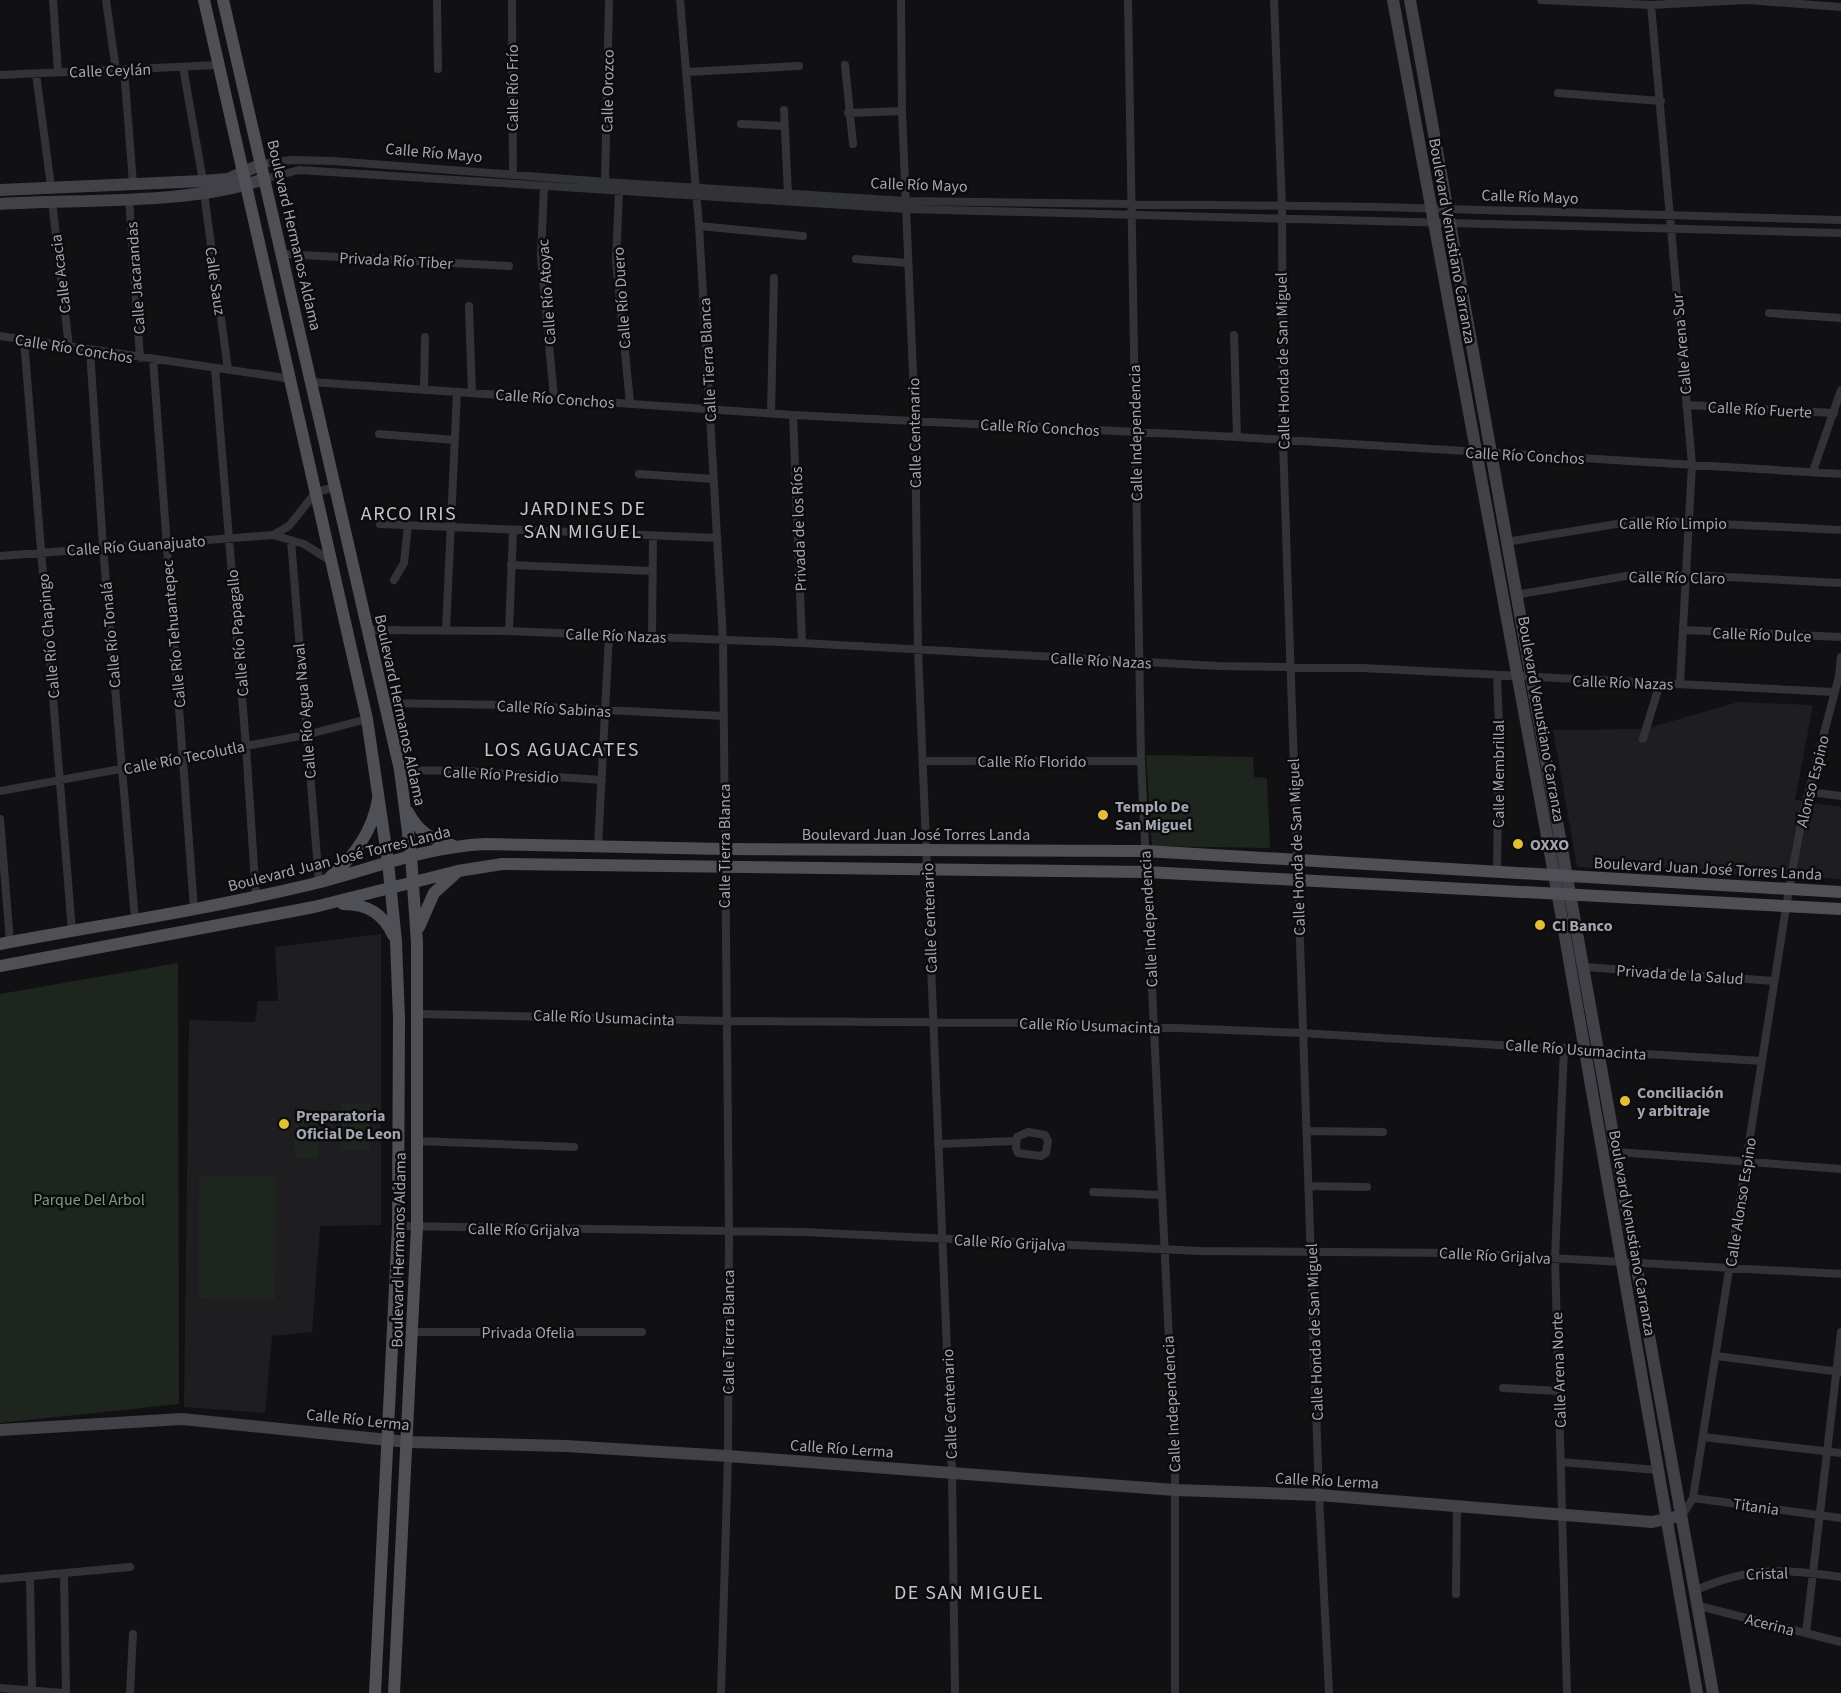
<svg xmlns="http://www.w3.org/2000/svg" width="1841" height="1693" viewBox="0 0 1841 1693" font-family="'Source Sans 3',sans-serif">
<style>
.built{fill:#1e1d1f}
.green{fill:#1e251f}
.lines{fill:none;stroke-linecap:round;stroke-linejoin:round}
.street{stroke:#323337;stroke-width:8}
.secondary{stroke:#414147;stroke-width:12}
.primary{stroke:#4f4f56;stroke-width:12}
.poi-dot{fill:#e5be37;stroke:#0c0c0d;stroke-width:2}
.labels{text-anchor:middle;stroke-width:5;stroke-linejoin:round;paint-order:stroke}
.street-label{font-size:16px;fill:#a3a6b2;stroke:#0c0c0d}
.poi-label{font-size:16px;font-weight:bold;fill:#a3a6b2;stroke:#0c0c0d;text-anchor:start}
.park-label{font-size:16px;fill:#7b9c81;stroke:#0c0c0d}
.quarter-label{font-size:20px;letter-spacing:1.5px;fill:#c4c6cf;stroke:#0c0c0d}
</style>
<rect width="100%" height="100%" fill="#111113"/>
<!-- built -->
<path class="built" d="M1738,702l75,3 -18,95 46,7v72l-264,-12 -24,-137 92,-1z
M381,934v291l-61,1 -8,106 -40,4 -7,77 -81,-6 5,-387 66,2 3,-21h20l-3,-54z"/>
<!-- green -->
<path class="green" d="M1146,755l107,2 1,20 13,1 3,70 -118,-2z
M178,963l1,441 -179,19v-429z
M341,1104h29v46h-29z
M294,1119h23l1,39h-23z
M199,1176h78l-2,124 -77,-1z"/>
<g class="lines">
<!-- street -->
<path class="street" d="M53,0l5,72
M106,0l10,70
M437,0l1,69
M512,0l1,175
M680,0l19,226 24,414 6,592 -1,224 -7,237
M901,0l1,111 13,310 3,229 34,822 3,221
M1128,0l13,761 34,703v229
M1274,0l8,207 1,233 5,153 31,902 10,198
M1541,0l110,5 96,-5 94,7
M1651,5l41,459 -12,220
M845,65l8,79
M183,67l20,114
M124,69l9,114
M687,72l112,-6
M36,74l15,112
M0,75l220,-10
M1558,93l103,8
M784,110l4,84
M848,113l54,-2
M741,124l43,2
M262,164l29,-4 42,1 287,22 286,18 473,6 462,13
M264,179l35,-9 607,39 935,24
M605,182l4,-182
M544,186l-3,70 13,142
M619,192l-3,68 14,143
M204,193l24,177
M129,198l11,160
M52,201l17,146
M699,226l104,10
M283,254l226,12
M856,259l52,4
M469,306l3,87
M1769,313l72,5
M1234,335l3,102
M0,336l292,43
M24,340l48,591
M90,350l13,197 32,373
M153,359l41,550
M215,368l31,378 10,151
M311,382l482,33 444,22 604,37
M424,390l1,-53
M1686,405l148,8
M771,413l3,-135
M793,415l9,228
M379,434l76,6
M1813,471l28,-81
M639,474l74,5
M380,524l337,14
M273,535l16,-9 27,-34 20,-5
M291,540l28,342
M1506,542l135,-22 200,10
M0,556l273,-21 31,9 27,17
M511,565l141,6
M394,580l10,-17 4,-38
M1515,595l117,-20h56l153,8
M368,630l141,1 293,12 415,23 145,2 472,24
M446,630l11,-238
M1684,630l157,7
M509,631l4,-99
M652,637l1,-100
M1497,676l2,50 -2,146
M384,703l123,2 217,11
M1643,739l17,-56
M923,761h218
M400,770l65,1 137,9
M0,791l306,-56 61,-16
M1810,792l31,4
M0,819l10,123
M598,847l11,-212
M1585,967l189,14
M418,1014l308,7 324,2 252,10 460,28
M1564,1048l-9,210 12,435
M1307,1131l76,1
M1028,1132l17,3 3,6 -2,12 -5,3 -23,-3 -2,-5 1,-11z
M417,1141l157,6
M938,1144l77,-3
M1618,1152l223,17
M1309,1186l58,1
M1093,1192l68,3
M398,1226l406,6 396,19 259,2 382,21
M413,1332h229
M1716,1356l125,16
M1503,1388l56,3
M1703,1437l138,16
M1561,1462l97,8
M1693,1498l148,20
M1682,1516l11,-18 96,-609 14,-76 36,-137 2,-19
M64,1574l2,119
M30,1577l2,113
M0,1579l130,-12
M1696,1590c56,-24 86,-21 145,-13
M1456,1594l1,-89
M1699,1606l142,36
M1806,1633l35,-301
M0,1688l64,5
M130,1693l3,-59"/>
<!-- secondary -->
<path class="secondary" d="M1393,0l163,885 141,808
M1410,0l303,1693
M0,190l203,-9 25,-2 34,-15
M0,204c81,-5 190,1 264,-25
M0,1430l182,-11 226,23 158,4 162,10 447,34 144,5 333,27 23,-5"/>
<!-- primary -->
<path class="primary" d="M204,0l163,719 21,143 8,80 3,76 -1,208 -23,467
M223,0l177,770 11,86 6,87v284l-23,466
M408,812c10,19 23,28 44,33
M330,877c24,-20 43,-47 48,-78
M343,904c24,0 40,9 50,31
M419,927l15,-34 22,-20
M0,944c101,-19 203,-34 304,-58 60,-14 118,-39 181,-42l239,5 421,2 696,41
M0,966l314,-59 144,-36 44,-7 645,8 694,37"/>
</g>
<!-- markers -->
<g class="poi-dot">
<circle cx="1103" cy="815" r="6"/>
<circle cx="1518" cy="844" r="6"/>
<circle cx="1540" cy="925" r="6"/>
<circle cx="1625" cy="1101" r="6"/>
<circle cx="284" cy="1124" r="6"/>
</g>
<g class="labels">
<!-- street labels -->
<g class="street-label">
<text transform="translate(110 70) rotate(-2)" y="6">Calle Ceylán</text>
<text transform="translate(512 88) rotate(-90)" y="6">Calle Río Frío</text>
<text transform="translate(607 91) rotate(-89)" y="6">Calle Orozco</text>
<text transform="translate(434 152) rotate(5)" y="6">Calle Río Mayo</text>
<text transform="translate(919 184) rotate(2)" y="6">Calle Río Mayo</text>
<text transform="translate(1530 196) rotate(2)" y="6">Calle Río Mayo</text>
<text transform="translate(295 235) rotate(77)" y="6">Boulevard Hermanos Aldama</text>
<text transform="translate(1453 241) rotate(80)" y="6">Boulevard Venustiano Carranza</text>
<text transform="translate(396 260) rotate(3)" y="6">Privada Río Tiber</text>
<text transform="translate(60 274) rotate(-97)" y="6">Calle Acacia</text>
<text transform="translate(135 278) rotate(-94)" y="6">Calle Jacarandas</text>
<text transform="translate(216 281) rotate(82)" y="6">Calle Sauz</text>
<text transform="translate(546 292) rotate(-94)" y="6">Calle Río Atoyac</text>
<text transform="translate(621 298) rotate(-94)" y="6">Calle Río Duero</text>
<text transform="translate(1681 344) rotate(-95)" y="6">Calle Arena Sur</text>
<text transform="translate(74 348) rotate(9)" y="6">Calle Río Conchos</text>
<text transform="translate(707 360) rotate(-93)" y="6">Calle Tierra Blanca</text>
<text transform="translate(1282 361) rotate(-91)" y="6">Calle Honda de San Miguel</text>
<text transform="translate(555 398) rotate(4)" y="6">Calle Río Conchos</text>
<text transform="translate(1760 409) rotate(3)" y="6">Calle Río Fuerte</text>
<text transform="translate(1040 427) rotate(3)" y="6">Calle Río Conchos</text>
<text transform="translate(914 433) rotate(-91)" y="6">Calle Centenario</text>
<text transform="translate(1135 433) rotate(-91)" y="6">Calle Independencia</text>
<text transform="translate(1525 455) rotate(3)" y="6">Calle Río Conchos</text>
<text x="1673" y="529">Calle Río Limpio</text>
<text transform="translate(798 529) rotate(-92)" y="6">Privada de los Ríos</text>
<text transform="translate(136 545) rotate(-4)" y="6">Calle Río Guanajuato</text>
<text transform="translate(1677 577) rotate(1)" y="6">Calle Río Claro</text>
<text transform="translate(237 633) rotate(-95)" y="6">Calle Río Papagallo</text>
<text transform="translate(173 634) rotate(-95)" y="6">Calle Río Tehuantepec</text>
<text transform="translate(1762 634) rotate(2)" y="6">Calle Río Dulce</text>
<text transform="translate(110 635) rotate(-95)" y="6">Calle Río Tonalá</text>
<text transform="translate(616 635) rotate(2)" y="6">Calle Río Nazas</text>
<text transform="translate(48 636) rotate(-95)" y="6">Calle Río Chapingo</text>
<text transform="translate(1101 660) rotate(3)" y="6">Calle Río Nazas</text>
<text transform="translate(1623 682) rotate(2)" y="6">Calle Río Nazas</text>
<text transform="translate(554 708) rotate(3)" y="6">Calle Río Sabinas</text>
<text transform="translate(401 710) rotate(78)" y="6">Boulevard Hermanos Aldama</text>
<text transform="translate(304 711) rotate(-95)" y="6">Calle Río Agua Naval</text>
<text transform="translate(1542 719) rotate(80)" y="6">Boulevard Venustiano Carranza</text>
<text transform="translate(184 757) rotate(-11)" y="6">Calle Río Tecolutla</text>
<text x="1032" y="767">Calle Río Florido</text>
<text transform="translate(501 774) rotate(3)" y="6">Calle Río Presidio</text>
<text transform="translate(1498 774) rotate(-90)" y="6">Calle Membrillal</text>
<text transform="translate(1812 781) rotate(-76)" y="6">Alonso Espino</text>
<text x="916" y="840">Boulevard Juan José Torres Landa</text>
<text transform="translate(724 846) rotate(-90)" y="6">Calle Tierra Blanca</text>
<text transform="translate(1296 847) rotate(-92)" y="6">Calle Honda de San Miguel</text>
<text transform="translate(339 858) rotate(-14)" y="6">Boulevard Juan José Torres Landa</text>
<text transform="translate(1708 868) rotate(3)" y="6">Boulevard Juan José Torres Landa</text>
<text transform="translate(929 918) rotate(-92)" y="6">Calle Centenario</text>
<text transform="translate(1148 919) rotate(-93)" y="6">Calle Independencia</text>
<text transform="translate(1680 974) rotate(4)" y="6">Privada de la Salud</text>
<text transform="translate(604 1017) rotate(2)" y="6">Calle Río Usumacinta</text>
<text transform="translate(1090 1025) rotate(2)" y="6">Calle Río Usumacinta</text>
<text transform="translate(1576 1049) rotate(4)" y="6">Calle Río Usumacinta</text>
<text transform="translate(1740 1202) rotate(-81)" y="6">Calle Alonso Espino</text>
<text transform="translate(524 1229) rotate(1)" y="6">Calle Río Grijalva</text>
<text transform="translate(1633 1233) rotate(80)" y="6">Boulevard Venustiano Carranza</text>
<text transform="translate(1010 1242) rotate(3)" y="6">Calle Río Grijalva</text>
<text transform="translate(398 1250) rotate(-89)" y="6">Boulevard Hermanos Aldama</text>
<text transform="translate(1495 1255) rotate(3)" y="6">Calle Río Grijalva</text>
<text x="528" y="1338">Privada Ofelia</text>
<text transform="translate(728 1332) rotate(-90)" y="6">Calle Tierra Blanca</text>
<text transform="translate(1314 1332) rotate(-92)" y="6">Calle Honda de San Miguel</text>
<text transform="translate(1558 1370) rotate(-92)" y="6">Calle Arena Norte</text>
<text transform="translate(949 1404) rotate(-92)" y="6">Calle Centenario</text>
<text transform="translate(1171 1404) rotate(-93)" y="6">Calle Independencia</text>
<text transform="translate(358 1419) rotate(6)" y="6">Calle Río Lerma</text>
<text transform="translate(842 1448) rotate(4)" y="6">Calle Río Lerma</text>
<text transform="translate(1327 1480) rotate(3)" y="6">Calle Río Lerma</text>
<text transform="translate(1756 1506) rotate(8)" y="6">Titania</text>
<text transform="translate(1767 1573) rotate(-2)" y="6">Cristal</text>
<text transform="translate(1770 1624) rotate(14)" y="6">Acerina</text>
</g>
<!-- poi labels -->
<g class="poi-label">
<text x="1115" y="812">Templo De<tspan x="1115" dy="18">San Miguel</tspan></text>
<text x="1530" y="850">OXXO</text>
<text x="1552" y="931">CI Banco</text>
<text x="1637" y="1098">Conciliación<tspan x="1637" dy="18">y arbitraje</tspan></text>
<text x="296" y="1121">Preparatoria<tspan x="296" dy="18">Oficial De Leon</tspan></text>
</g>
<!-- park labels -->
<g class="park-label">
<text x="89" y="1205">Parque Del Arbol</text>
</g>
<!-- quarter labels -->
<g class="quarter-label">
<text x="583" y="515">JARDINES DE<tspan x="583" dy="23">SAN MIGUEL</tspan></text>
<text x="409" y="520">ARCO IRIS</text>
<text x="562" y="756">LOS AGUACATES</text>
<text x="969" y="1599">DE SAN MIGUEL</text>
</g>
</g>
</svg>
